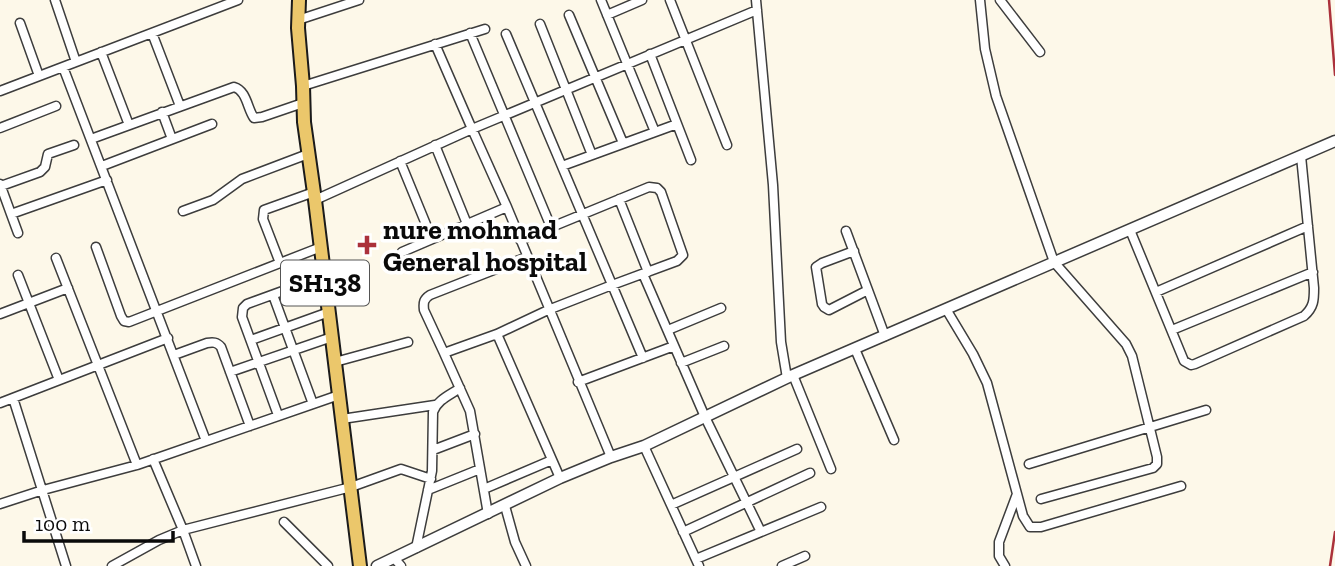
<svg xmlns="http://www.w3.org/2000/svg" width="1335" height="566" viewBox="0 0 1335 566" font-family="'Zilla Slab',serif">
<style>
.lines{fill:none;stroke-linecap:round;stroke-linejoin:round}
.minor-casing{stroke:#3d3d3d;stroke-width:11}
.tertiary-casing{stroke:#3d3d3d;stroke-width:13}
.primary-casing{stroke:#1b1b1b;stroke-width:16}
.minor{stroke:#fff;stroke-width:8}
.tertiary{stroke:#fff;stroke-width:10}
.primary{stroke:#ebc76b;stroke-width:12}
.rail{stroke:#ab313b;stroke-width:2.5}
.poi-dot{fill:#ab313b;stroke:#fff;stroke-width:2.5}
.labels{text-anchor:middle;stroke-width:7;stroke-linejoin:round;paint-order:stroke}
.shield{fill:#fff;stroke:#545454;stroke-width:2}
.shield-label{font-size:26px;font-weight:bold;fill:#0a0a0a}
.poi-label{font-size:28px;font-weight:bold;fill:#0a0a0a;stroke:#fff;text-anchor:start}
</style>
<rect width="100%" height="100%" fill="#fdf8e9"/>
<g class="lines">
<!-- minor casing -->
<g class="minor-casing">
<path id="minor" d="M55,0l21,62
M601,0l54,132
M670,0l57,145
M756,0l17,185 8,157 6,36
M980,0l5,49 11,47 58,166 72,82 6,12 25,101v7l-4,4 -112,31
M1000,0l40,52
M569,15l54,128
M607,15l35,-15
M298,20l61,-20
M20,23l19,53
M540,24l52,131
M152,33l28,73
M470,33l81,194
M506,34l137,324
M435,44l37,85 285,-119
M101,52l28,73
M650,54l41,106
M63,67l143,374
M303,86l182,-57
M0,91l238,-91
M162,112l10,27
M0,128l56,-22
M91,139l143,-52c13,4 13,21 20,31l8,-1 41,-14
M435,145l32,79
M400,161l32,78
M102,166l110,-42
M562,166l115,-42
M0,184l11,30 96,-34
M1,186l39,-14 5,-5 3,-13 26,-9
M619,199l29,73
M315,200l157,-71 35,78 104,250
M183,211l30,-11 29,-21 66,-25
M11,214l7,19
M1130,230l54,131 7,4 4,-1 109,-48c10,-9 10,-16 10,-28l-13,-132
M846,231l39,105
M96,247l25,69 3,5 5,1 192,-75
M854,251l-32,12 -6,4 6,37 2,3 5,3 39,-20
M402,252l105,-45
M56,258l81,207
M280,263l-17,-44 1,-9 50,-18
M643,274l62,143 56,115
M18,275l41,105
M1156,292l152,-66
M273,295l40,109
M946,309l27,45 14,29 36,133 7,11h11l140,-41
M0,314l68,-26
M668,330l53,-22
M1172,330l141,-58
M497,334l63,144
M251,340l78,-28
M855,349l39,91
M444,353l-20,-43c-1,-8 0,-11 6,-15l97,-38
M174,355l33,-12c6,-1 10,-1 14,4l29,79
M335,362l73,-20
M681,363l43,-17
M230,372l102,-35
M793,375l38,94
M578,382l96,-36
M13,398l53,168
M0,403l168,-65
M278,415l-36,-98 1,-9 4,-4 77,-28
M342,419l93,-14
M644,446l55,120
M433,450l42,-16
M153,459l30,71 13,36
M1029,464l177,-54
M484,489l68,-29
M428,490l52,-21
M0,504l43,-14 94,-25 202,-70
M671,505l126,-56
M505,506l10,36 11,24
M488,514l-18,-103 -26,-58 53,-19 51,-24 64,-25 65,-24 6,-6 -22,-63 -4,-4 -8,-1 -129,53
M284,522l44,44
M683,532l127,-59
M416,548l16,-77 1,-59c4,-12 17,-17 27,-24
M394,558l7,8
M696,559l125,-52
M112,566l47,-26 24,-10 168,-43 50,-18 30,10
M782,566l23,-10
M1005,566l-6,-10v-14l18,-48"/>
</g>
<!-- tertiary casing -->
<g class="tertiary-casing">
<path id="tertiary" d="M377,566l183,-88 51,-21 33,-11 149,-71 542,-234"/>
</g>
<!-- primary casing -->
<g class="primary-casing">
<path id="primary" d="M299,0l-1,28 5,58 1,36 11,78 45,366"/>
</g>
<!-- minor -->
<use href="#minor" class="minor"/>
<!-- tertiary -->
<use href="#tertiary" class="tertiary"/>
<!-- primary -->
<use href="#primary" class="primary"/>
<!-- rail -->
<path class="rail" d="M1329,0l6,75
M1330,566l5,-34"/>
</g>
<!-- markers -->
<path class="poi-dot" d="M363.5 234.5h7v7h7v7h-7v7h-7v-7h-7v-7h7z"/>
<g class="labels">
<!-- shield labels -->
<rect class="shield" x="281" y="260.5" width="88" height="45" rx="5"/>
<g class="shield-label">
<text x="325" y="292">SH138</text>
</g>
<!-- poi labels -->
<g class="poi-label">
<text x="383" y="239">nure mohmad<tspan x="383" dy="32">General hospital</tspan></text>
</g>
</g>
<!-- scale -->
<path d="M24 531v10h149v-10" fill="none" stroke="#0a0a0a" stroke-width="3.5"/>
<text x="35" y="531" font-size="21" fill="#0a0a0a" stroke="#ffffff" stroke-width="5" paint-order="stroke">100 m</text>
</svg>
